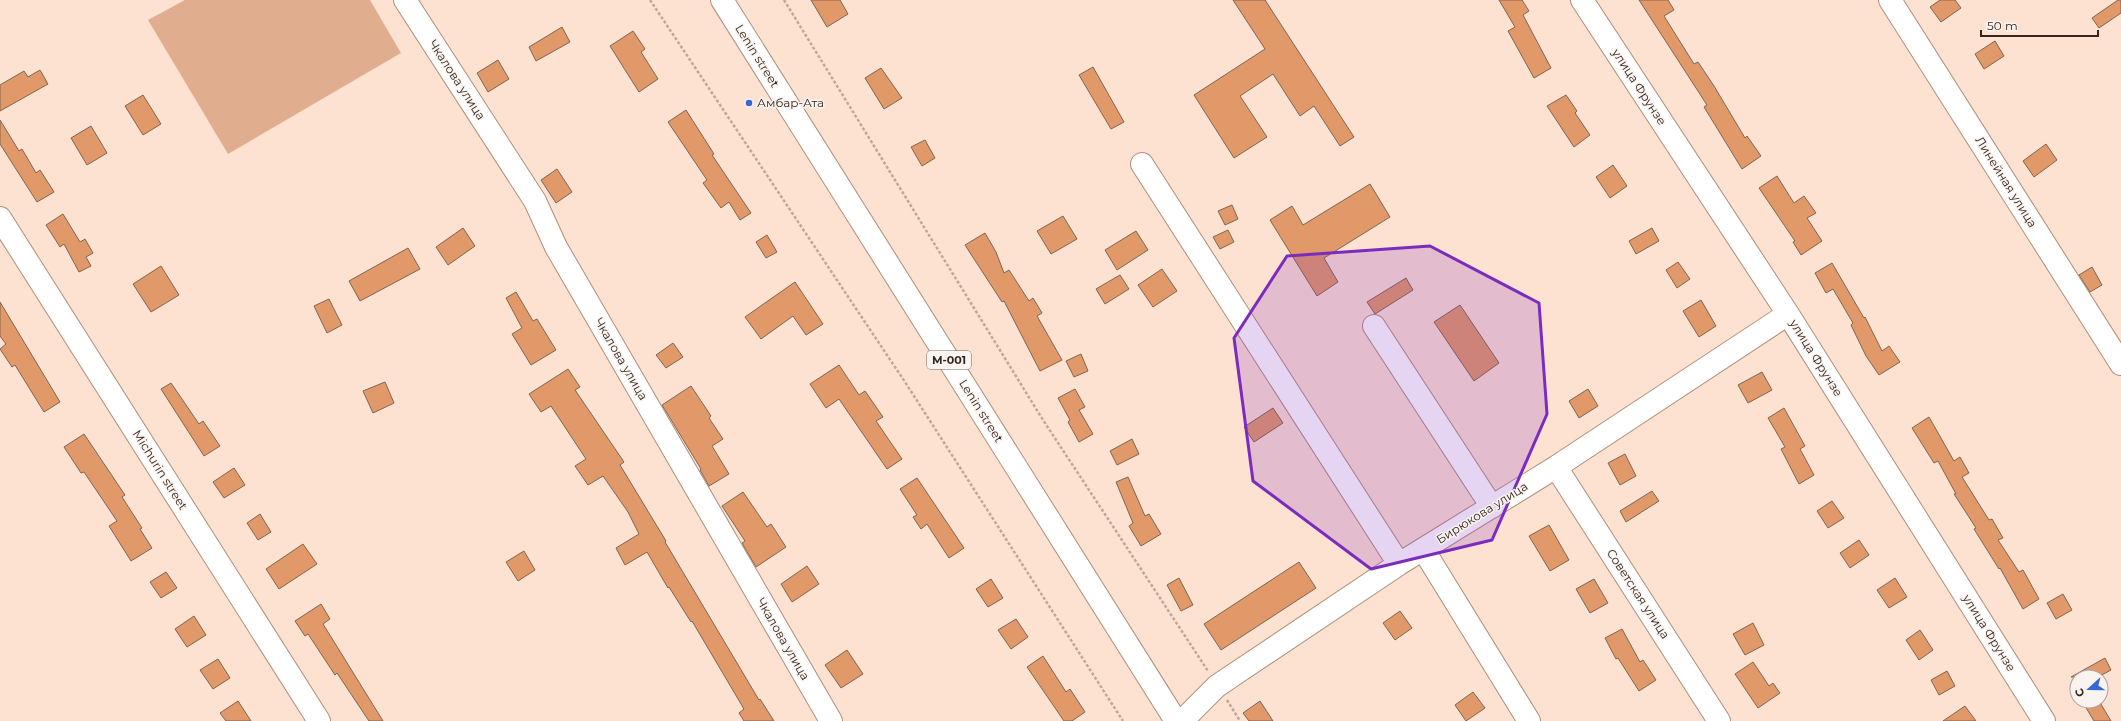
<svg xmlns="http://www.w3.org/2000/svg" width="2121" height="721" viewBox="0 0 2121 721" font-family="Montserrat,sans-serif">
<style>
.green{fill:#e0ae8f}
.building{fill:#e29969;stroke:#816451}
.lines{fill:none;stroke-linecap:round;stroke-linejoin:round}
.minor-casing{stroke:#ae8f7c;stroke-width:24}
.major-casing{stroke:#ae8f7c;stroke-width:24}
.path{stroke:#bea899;stroke-width:2.5;stroke-dasharray:3 2;stroke-linecap:butt}
.minor{stroke:#fff;stroke-width:22}
.major{stroke:#fff;stroke-width:22}
.marked{fill:#7b2cbf;fill-opacity:0.2;stroke:#7b2cbf;stroke-width:3;stroke-linejoin:round}
.poi-dot{fill:#3567d6;stroke:#faf3ef;stroke-width:1.5}
.labels{text-anchor:middle;stroke-width:3;stroke-linejoin:round;paint-order:stroke}
.shield{fill:#faf3ef;stroke:#6f645d;stroke-width:1}
.shield-label{font-size:11px;font-weight:bold;fill:#33271f}
.street-label{font-size:12px;fill:#33271f;stroke:#faf3ef}
.poi-label{font-size:12px;fill:#33271f;stroke:#faf3ef;text-anchor:start}
</style>
<rect width="100%" height="100%" fill="#fde2d1"/>
<!-- green -->
<path class="green" d="M185,0h185l31,53 -173,101 -80,-134z"/>
<!-- building -->
<path class="building" d="M811,0h29l8,14 -21,13z
M1233,0h32l89,137 -14,9 -26,-40 -14,10 -27,-42 -33,22 27,41 -33,21 -40,-63 71,-46z
M1499,0h23l7,11 -6,4 28,53 -17,10 -26,-47 7,-4z
M1639,0h29l6,10 -10,6 30,48 4,-2 16,24 31,52 2,-2 14,20 -19,13 -38,-62 3,-2z
M1940,0h15l6,8 -20,14 -11,-15z
M2118,0h3v13l-22,15 -7,-10z
M562,27l8,15 -34,19 -7,-14z
M633,31l12,18 -4,3 17,27 -19,13 -29,-46z
M1995,41l9,15 -20,13 -9,-15z
M498,60l11,19 -21,13 -11,-19z
M1093,67l31,55 -13,7 -32,-54z
M881,68l21,30 -18,11 -19,-31z
M40,70l8,14 -48,27v-26l24,-14 4,6z
M143,95l18,29 -18,11 -18,-29z
M1566,95l11,16 -2,2 15,22 -16,12 -27,-41z
M686,110l28,44 -2,1 39,58 -11,7 -11,-18 -8,6 -18,-25 4,-3 -39,-58z
M0,120l19,31 3,-2 14,24 4,-3 14,22 -17,10 -37,-58z
M91,126l16,27 -20,12 -16,-27z
M925,140l10,18 -13,8 -11,-19z
M2046,144l11,16 -23,17 -11,-16z
M1613,165l14,21 -17,12 -14,-21z
M557,169l15,23 -16,11 -15,-23z
M1777,176l17,27 10,-7 12,17 -9,5 15,23 -21,14 -8,-13 2,-1 -36,-53z
M1370,184l20,33 -66,41 14,24 -21,14 -47,-76 22,-14 11,19z
M1232,205l6,14 -13,6 -7,-14z
M63,214l17,28 5,-3 8,14 -7,4 5,9 -12,6 -15,-28 -4,3 -14,-22z
M1063,216l14,23 -26,15 -14,-23z
M463,228l12,18 -27,19 -12,-18z
M1652,228l7,13 -23,13 -7,-13z
M1228,230l6,12 -14,7 -7,-12z
M1136,231l12,19 -31,20 -12,-20z
M985,233l11,19 8,21 5,-3 20,31 4,-3 9,15 -5,3 25,44 -22,11 -36,-70 -2,1 -37,-57z
M767,235l10,17 -11,6 -10,-16z
M408,248l12,21 -60,32 -11,-20z
M1678,262l12,17 -13,9 -11,-18z
M1832,263l32,55 1,-1 17,34 7,-5 11,16 -21,13 -13,-19 -15,-31 2,-2 -20,-34 -7,4 -11,-20z
M161,266l18,29 -28,17 -18,-28z
M2092,267l10,18 -12,7 -11,-17z
M1162,269l15,22 -24,16 -15,-22z
M1120,275l9,14 -24,15 -9,-15z
M1406,278l7,12 -38,24 -8,-12z
M795,282l28,42 -17,11 -13,-19 -32,23 -16,-22z
M516,292l17,29 4,-2 19,31 -25,15 -19,-31 10,-6 -16,-30z
M329,299l13,26 -15,8 -13,-27z
M1701,300l15,26 -17,11 -16,-26z
M0,302l60,100 -16,10 -29,-47 -3,2 -12,-18 6,-5 -6,-8z
M1460,305l39,58 -25,18 -40,-59z
M673,343l10,14 -17,11 -10,-13z
M1081,354l7,17 -14,6 -8,-16z
M839,365l20,30 6,-4 18,26 -7,4 26,38 -15,10 -48,-70 -13,9 -16,-24z
M568,369l12,18 -5,3 49,72 -4,3 46,76 -1,1 94,158 1,-1 14,22h-30l-5,-8 5,-4 -52,-88 -1,1 -22,-35 -1,1 -21,-36 -22,13 -9,-17 23,-14 -11,-22 -25,-36 -15,9 -13,-19 11,-7 -35,-53 -10,6 -12,-18z
M1762,372l10,18 -24,13 -10,-18z
M385,382l9,21 -21,10 -10,-22z
M171,383l28,41 4,-3 17,25 -16,10 -43,-67z
M691,386l20,30 -2,2 14,21 -11,7 17,28 -20,12 -9,-16 1,-1 -39,-64z
M1075,389l10,18 -6,3 14,24 -14,8 -11,-20 2,-2 -12,-22z
M1588,389l10,17 -19,12 -10,-17z
M1273,408l10,15 -29,19 -10,-15z
M1784,408l21,38 -5,3 14,26 -15,9 -18,-35 4,-2 -17,-29z
M1929,417l25,44 6,-4 9,16 -7,4 27,43 3,-1 11,19 -5,2 21,32 4,-2 16,29 -16,10 -23,-41 -1,1 -25,-40 2,-1 -22,-34h2l-18,-33 -4,2 -22,-35z
M84,434l41,61 -3,2 20,31 -2,1 12,19 -21,13 -22,-35 8,-5 -33,-49 -3,1 -17,-26z
M1132,439l7,15 -22,11 -7,-14z
M1625,454l11,22 -16,9 -12,-22z
M234,468l11,17 -21,13 -11,-16z
M1128,477l17,39 4,-2 12,20 -20,12 -12,-20 4,-3 -17,-41z
M917,478l47,70 -15,10 -22,-34 -6,5 -8,-12 4,-2 -17,-26z
M1652,491l7,10 -33,21 -6,-11z
M743,492l24,35 4,-3 15,23 -30,20 -14,-24 3,-2 -23,-35z
M1832,501l12,17 -16,10 -11,-17z
M260,514l11,18 -13,8 -11,-17z
M1549,525l20,35 -19,11 -21,-35z
M1859,540l10,15 -19,13 -10,-15z
M303,544l14,20 -38,25 -13,-20z
M524,551l11,19 -17,11 -12,-19z
M1299,562l17,26 -95,62 -17,-26z
M807,566l12,18 -27,18 -11,-18z
M166,572l11,16 -16,10 -11,-16z
M1179,578l14,27 -12,6 -14,-26z
M1895,578l12,19 -18,11 -12,-18z
M991,579l12,19 -15,9 -12,-18z
M1594,579l14,24 -18,10 -14,-24z
M2063,594l9,16 -16,9 -9,-16z
M321,604l9,15 -7,5 60,97h-14l-32,-48 -2,2 -27,-41 -3,2 -10,-15z
M1400,611l12,17 -17,12 -12,-17z
M194,616l12,19 -19,12 -12,-18z
M1016,619l12,18 -17,12 -13,-19z
M1753,623l11,22 -19,10 -12,-21z
M1622,629l18,33 3,-2 13,20 -17,11 -21,-33 -2,1 -11,-21z
M1920,630l13,20 -14,10 -13,-20z
M847,650l16,24 -22,14 -16,-23z
M1043,656l23,36 4,-3 15,23 -13,9h-8l-37,-54z
M2105,658l6,12 -13,7h-27z
M218,659l12,19 -17,11 -13,-19z
M1753,662l16,24 4,-3 7,10 -22,15 -23,-34z
M1947,671l8,15 -16,9 -8,-15z
M1473,692l12,16 -19,13 -11,-16z
M238,701l13,20h-25l-6,-8z
M1260,701l13,20h-24l-6,-8z
M2082,701h17l12,20h-17z
M1965,706l11,15h-33z"/>
<g class="lines">
<!-- minor casing -->
<g class="minor-casing">
<path id="minor" d="M405,0l130,201 21,46 275,474
M1582,0l206,314 256,407
M1890,0l231,364
M1142,164l257,400
M0,218l319,503
M1374,326l118,181
M1556,467l163,254
M1423,549l106,172
M1182,721l35,-35 182,-122 157,-97 232,-153"/>
</g>
<!-- major casing -->
<g class="major-casing">
<path id="major" d="M722,0l454,721"/>
</g>
<!-- path -->
<path class="path" d="M650,0l255,382 218,339
M784,0l259,420 165,251
M1227,700l13,21"/>
<!-- minor -->
<use href="#minor" class="minor"/>
<!-- major -->
<use href="#major" class="major"/>
</g>
<!-- marked area -->
<path class="marked" d="M1430,246l109,57 8,111 -55,126 -121,29 -118,-88 -19,-143 53,-82z"/>
<!-- markers -->
<circle class="poi-dot" cx="749" cy="103" r="4"/>
<g class="labels">
<!-- shield labels -->
<rect class="shield" x="927" y="351" width="44" height="18" rx="3"/>
<g class="shield-label">
<text x="949" y="364">М-001</text>
</g>
<!-- street labels -->
<g class="street-label">
<text transform="translate(757 56) rotate(58)" y="4">Lenin street</text>
<text transform="translate(457 80) rotate(57)" y="4">Чкалова улица</text>
<text transform="translate(1639 87) rotate(57)" y="4">улица Фрунзе</text>
<text transform="translate(2006 182) rotate(58)" y="4">Линейная улица</text>
<text transform="translate(1816 358) rotate(58)" y="4">улица Фрунзе</text>
<text transform="translate(621 359) rotate(60)" y="4">Чкалова улица</text>
<text transform="translate(981 411) rotate(58)" y="4">Lenin street</text>
<text transform="translate(160 470) rotate(58)" y="4">Michurin street</text>
<text transform="translate(1482 513) rotate(-32)" y="4">Бирюкова улица</text>
<text transform="translate(1638 594) rotate(57)" y="4">Советская улица</text>
<text transform="translate(1989 633) rotate(58)" y="4">улица Фрунзе</text>
<text transform="translate(783 639) rotate(60)" y="4">Чкалова улица</text>
</g>
<!-- poi labels -->
<g class="poi-label">
<text x="757" y="107">Амбар-Ата</text>
</g>
</g>
<!-- north arrow -->
<g transform="translate(2089 689) rotate(249)"><circle r="19" fill="#faf3ef" stroke="#aaa19c"/>
<path d="M0-3L7 15L0 10L-7 15Z" fill="#3567d6"/>
<text y="-6" font-size="11" font-weight="bold" text-anchor="middle" fill="#33271f">С</text>
</g>
<!-- scale -->
<path d="M1981 30v6h117v-6" fill="none" stroke="#33271f" stroke-width="2"/>
<text x="1987" y="30" font-size="12" fill="#33271f" stroke="#faf3ef" stroke-width="3" paint-order="stroke">50 m</text>
</svg>
